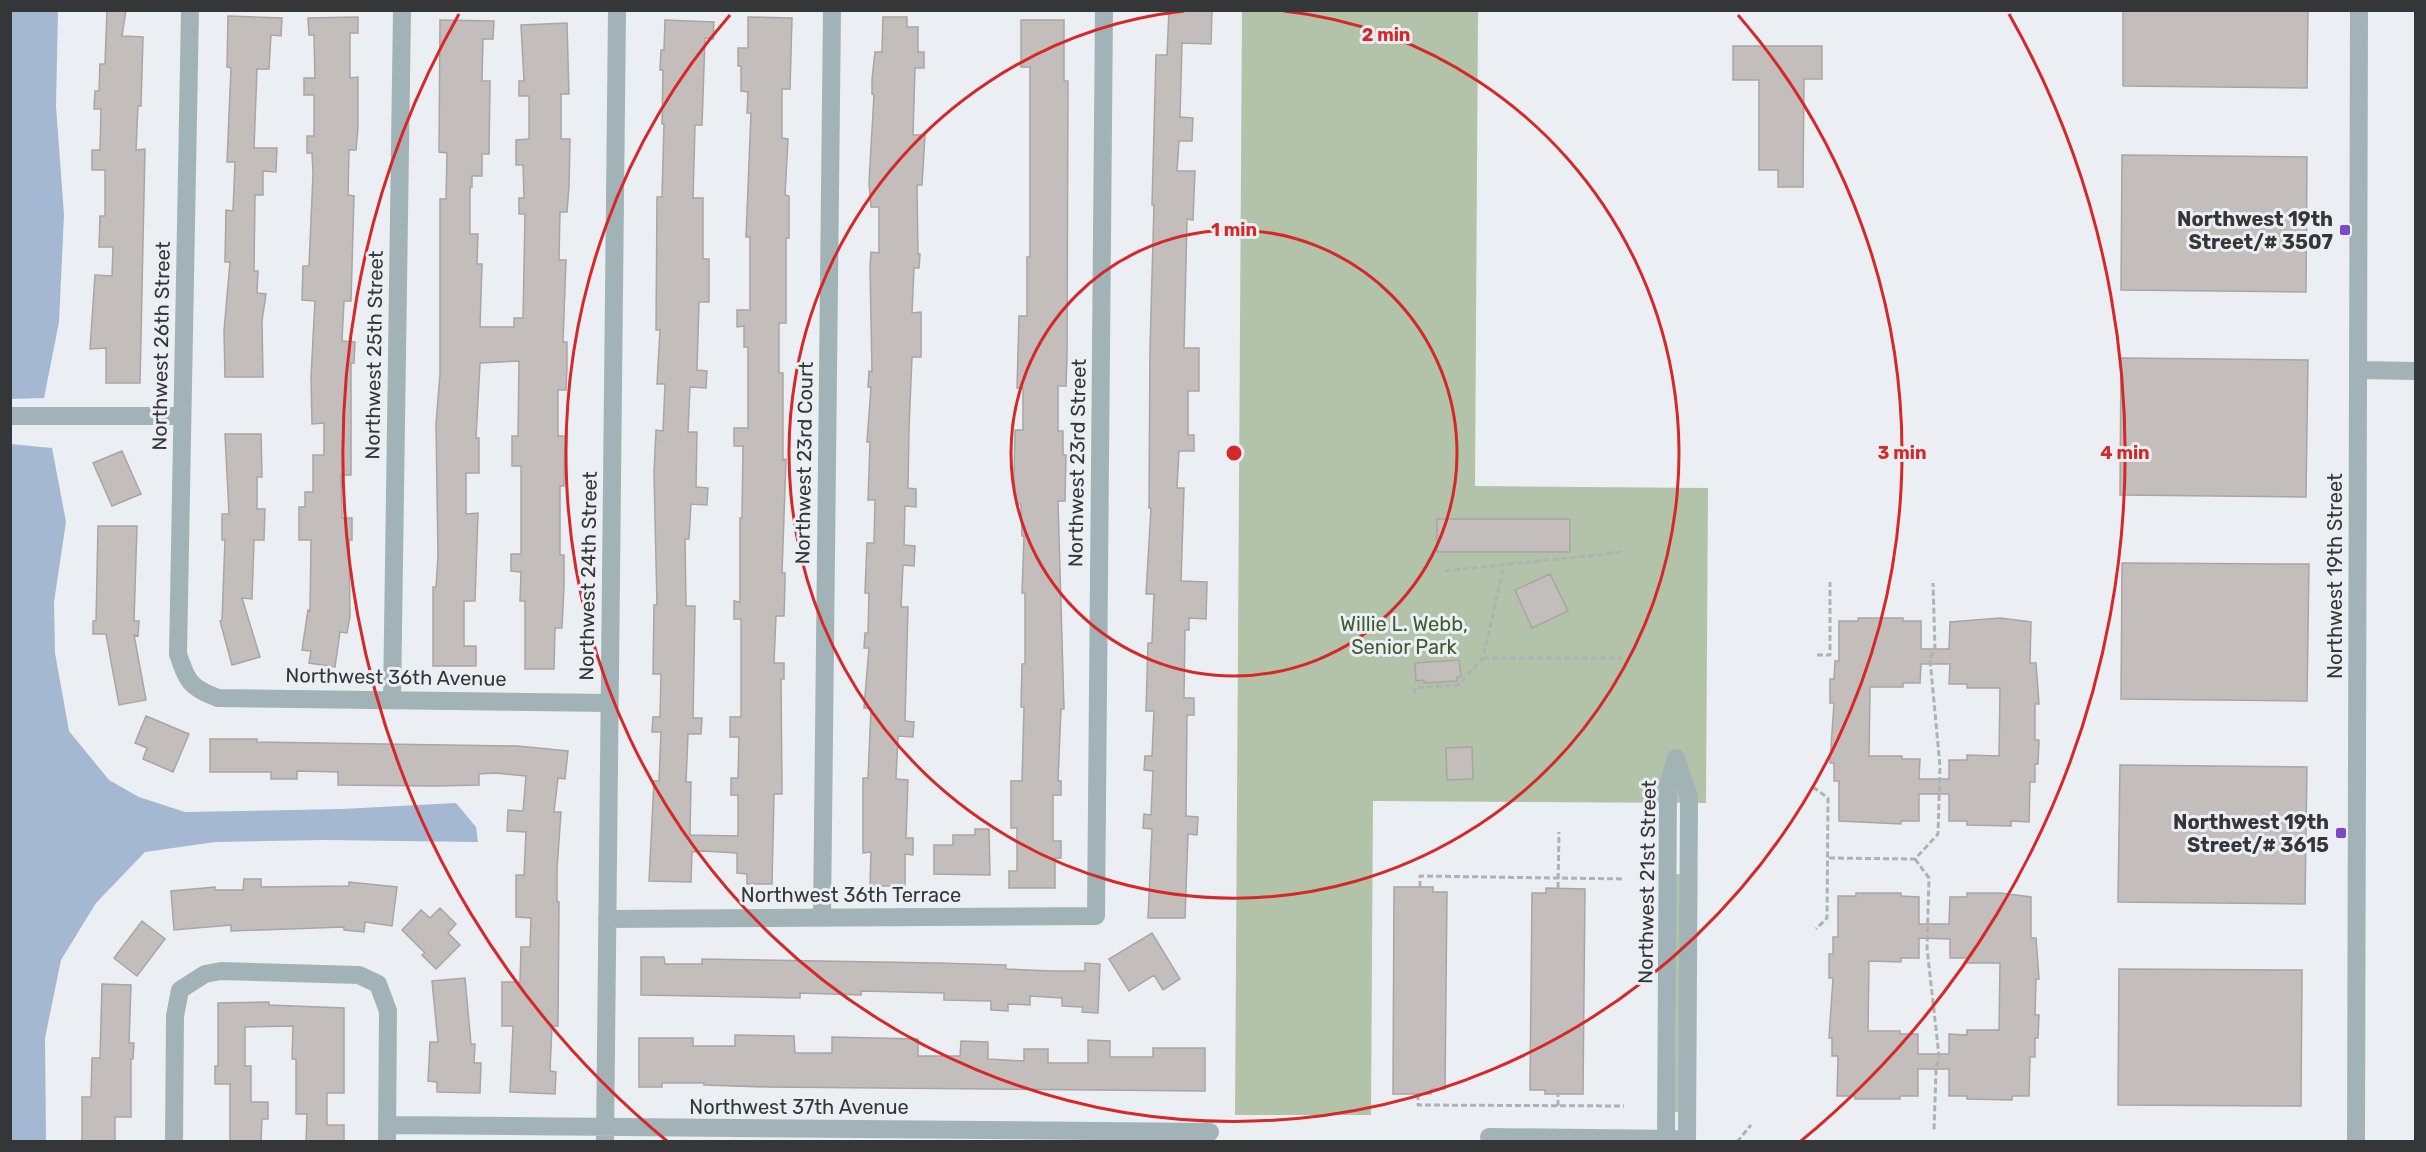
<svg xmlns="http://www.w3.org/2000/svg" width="2426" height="1152" viewBox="0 0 2426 1152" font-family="Rubik,sans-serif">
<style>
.green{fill:#b2c3a9}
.water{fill:#a4b8d2}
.building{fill:#c3bebb;stroke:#aaa5a2;stroke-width:1.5;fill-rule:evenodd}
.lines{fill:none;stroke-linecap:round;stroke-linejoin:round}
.path{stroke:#afb2b5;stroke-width:3;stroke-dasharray:6 3;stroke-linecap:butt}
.minor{stroke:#a2b3b8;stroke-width:18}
.ring{fill:none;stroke:#d62828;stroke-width:3}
.poi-dot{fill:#7c4bc3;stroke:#ebeff3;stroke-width:2}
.labels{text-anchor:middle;stroke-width:6;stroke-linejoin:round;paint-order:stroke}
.poi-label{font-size:20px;font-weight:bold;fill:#353638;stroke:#ebeff3;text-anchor:end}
.street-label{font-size:20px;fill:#353638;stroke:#ebeff3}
.park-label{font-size:20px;fill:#405b30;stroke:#ebeff3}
.centre{fill:#d62828;stroke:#ebeff3;stroke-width:3}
.ring-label{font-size:18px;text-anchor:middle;font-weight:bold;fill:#d62828;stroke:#ebeff3;stroke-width:6;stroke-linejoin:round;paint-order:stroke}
</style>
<rect width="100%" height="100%" fill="#ebeff3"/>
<!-- green -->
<path class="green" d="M1242,11h236l-3,475 233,2 -2,315 -333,-2 -2,314h-136z
M1676,874h5l-2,238h-4z"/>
<!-- water -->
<path class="water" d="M10,11h48l-2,95 8,109 -5,107 -15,76 -33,1z
M11,444l41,4 14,74 -12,80 1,51 14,78 40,49 30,17 46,15 157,-3 114,-6 20,24 2,15 -155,-2 -108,2 -70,10 -49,51 -35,57 -16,78 1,103h-35z"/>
<!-- building -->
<path class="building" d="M107,10h19l-4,26 21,1 -2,69h-3l-2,44 9,-1 -5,234h-34v-35l-16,1 5,-74 17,1 1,-29h-14l1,-31h5v-46h-13v-20h8l1,-41h-7l1,-18h4l1,-27h5z
M1169,10h43l-1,34 -29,-1 -2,74 13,1 -1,23h-13l-2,30h18l-2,49 -6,-1 -3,129h15v43h-11v44h6v16h-15l-2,37h7l-3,93 26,1 -1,37 -17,-1v12h-4l-1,68h10v17h-7l-1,101 12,1 -1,18 -9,-1 -3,84h-37l4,-89 -9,-1 1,-14 7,1 2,-44 -9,-1 1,-14h7l2,-45h-8l2,-68h4l2,-49h-8l5,-86h-2l1,-160 4,-143h-2l4,-150h11z
M2123,10h185l-1,78 -184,-2z
M228,16l54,2 -1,18 -10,-1 -2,34h-12l-3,79h23l-1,24 -13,-1v24h-8l-1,76h4l-1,22 9,1 -4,27 1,56h-38l-1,-46 6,-69h-5l1,-52 7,1 2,-49h-8l4,-94 -4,-1z
M358,17v16h-8v45l8,-1v50l-2,23h-7l-1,45 6,1 -3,105h-7l-2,40 13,1 -1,21h-3v112h-10l1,43h10v22h-3l1,76 -3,17 -7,-1 -5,35 -26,-4 2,-12 -9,-1 6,-40 2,1 1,-71h-12v-33h6v-15h8v-37h11v-32l-12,1 -1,-47 4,-76 -13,-1 1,-34h6l4,-92 -1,-21h-5v-17h7v-41h-10v-17h11l-1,-43h-5l-1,-17z
M748,17l44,1 -2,71h-8v49l6,1 -3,56 4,1v42h-3v85h-7v50h4v87l3,-1 -4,114h3v10l-1,33h-8l-2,47h10v16h-3l1,115h-8l-2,90h-25v-10l-10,-1v-20l-34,-2 -11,1 -1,30 -42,-1 5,-100h5l2,-49h-9l1,-15h7l1,-43h-8l1,-69h3l-3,-132 2,-43 7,1 2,-47h-8l3,-54h-4l1,-133h5l2,-73h-2l1,-54h-3l1,-20h3l1,-30 49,2 -1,17 -8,-1 -3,87h-7l-2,73h10v61h6v43h-10l-2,68 10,1 -1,17 -16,-1 -2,45h9l-1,55 12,1 -1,17 -16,-1 -2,35h-4l1,67h9l-2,112h9l-1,16h-13l-2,48h5l-1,53 48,1v-41h-7v-17h7l1,-41h-9v-20h11v-98h-7v-18l6,1v-84h2l1,-72h-9v-18h14v-81h-4v-21l-7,1v-17h13v-73h-4l5,-124h-4l1,-21 -7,-1v-25h-3v-18h10z
M883,17h24v10h11v25h6v16h-9l-2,67h12l-3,50h-5l1,69h2l-1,14h-5l-2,45 9,-1v45h-9l-3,71 -1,60 8,1v18l-11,-1 -1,39 11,1 -1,20 -11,-1 -2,42h7l-3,114 9,1 -1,15 -15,-1 -2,43 12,1 -2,58h7v17l-8,-1v32h-35l1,-34 -8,1v-75h5l3,-70h-7l5,-60h-5l1,-15h3l1,-40h-4l2,-50h7l1,-43h-7l2,-58h-3l4,-55h-3l1,-16 3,1 -2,-105 1,-15 8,1v-46h-8l-2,-24 5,-88 -2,-1v-15l3,-27h7z
M440,20l54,1 -1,18h-10l-1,42h8l-1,73h-7v22h-10v11h-2v47h8l-1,30h5l-2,63h34v-9h9l2,-104h-6v-16h5l-1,-33h-7v-25l13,-1v-43h-10v-15h5l-3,-56 46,-2 2,71h-8v45h9l-1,48 -2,25h-7l-1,48h7l-3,82h4v26l-1,22h-8v46h7l-1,50h-4v69h4v31l-2,42h-7l-1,41h-29v-68h-5l1,-29 -10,-1v-17h10v-88h-9v-30h6l1,-75 -39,2 -4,75h3v35h-13v41l12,-1 -3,88h-11v45h12v20h-43v-79h3l2,-31 -2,-132 4,-49v-176h6l1,-46 -8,-1z
M1021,20h43v61h4l-1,277 -1,28h-8v45h5v24h3l-1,46h-7l6,208h-3l-3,72h3v14h-8v46h8v17h-6v30h-46v-17h8v-43h-6v-47h11l2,-74h-3l1,-43h3v-71h-3l2,-57h-2l-1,-32h-5l-2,-29 1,-45h8v-42h-6l2,-72h8v-59h3v-190h-9z
M1733,46h89v33h-18l-1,108h-25v-17h-19v-90h-26z
M2122,155l185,2 -1,135 -185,-2z
M2121,358l187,2 -2,137 -186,-2z
M225,434h36l1,43h-5v32h8l-1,31h-10l-2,59 -10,-1 18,59 -28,8 -12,-44 2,-1 3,-80h-3v-26h7z
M122,451l19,43 -29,12 -19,-43z
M1437,519h133v33h-133z
M98,526h39l-3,95h5l-1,15 -4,-1 12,65 -27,5 -13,-71h-13v-13h3z
M2122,563l187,1 -2,137 -186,-2z
M1550,574l18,37 -36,17 -17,-38z
M1858,618h45v3h18v28h28l1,-27 50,-4 31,4 -1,41h6l3,41h-4v36h4l-1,24h-3v18h-5l-1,40 -18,-1v5l-44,-1v-4h-18v-27h-30v27h-18v3l-62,-3v-40h-5v-18h-4l4,-60h-4v-24h4l1,-18h4v-40h19zM1921,664h29l-1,20h18v4h33l-1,68 -32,-1v5h-18v19h-30l1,-20h-18v-3h-33l1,-69h33v-4h17z
M1459,660l2,16 -4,1v4l-33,2v-3l-8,1 -1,-18z
M146,716l43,18 -16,38 -30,-13 4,-11 -12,-5z
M210,739h47v3l260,4 51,5 -3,28 -7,-1 -4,34h7l-4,57v33h2l-1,124h-6l-2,45 6,1 -1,22 -45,-2 3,-66h-11v-44h18l1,-35h9l1,-29 -15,-1v-42h8l2,-43 -19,-1 1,-21 15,1 3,-35 -31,-3 -16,1v11l-44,1 -97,-1v-13l-41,-1v8h-26v-7h-61z
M1472,747l1,32 -26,1 -1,-32z
M2120,765l187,2 -2,137 -187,-2z
M975,829h14l1,46 -56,-1v-29h19v-10h22z
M244,879h17v8l88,-1v-4l48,5 -5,39 -27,-4 -1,10 -20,-2v-3l-113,4v-6l-57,5 -3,-39 44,-4v3h28z
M1394,887h39v5h14l-2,197h-14v5h-38z
M1546,888l39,1 -2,205h-38v-4h-15l2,-197h14z
M1856,893h45v3l18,1v27h30l1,-27h17v-4h33l31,4v41h5l3,41h-3l-1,36h4l-1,23h-3v19h-5l-1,39h-17v4l-45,-1v-3h-18v-27h-31v27h-18v3h-45v-3h-18l1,-40h-6v-18h-3l4,-60h-4v-24h4v-17h5v-41h18zM1919,938l31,1v19h17v5h33l-1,67h-32v5l-18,-1v20h-31v-20h-18v-3h-32l1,-70 32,1v-4h18z
M440,908l16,16 -8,9 12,12 -24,24 -14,-14 3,-2 -23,-23 19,-20 9,8z
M142,921l23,18 -28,37 -23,-18z
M1152,933l28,46 -17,11 -9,-15 -25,16 -20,-32z
M641,957h23l1,7h37v-5l234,4 70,2v4l46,2h33v-8l15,1 -2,49 -16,-1 1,-5 -21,-1v-8l-32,-2v9l-22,-1v7l-17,-1v-9l-47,-1v-7l-83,-2v4l-61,-2v5l-159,-3z
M2119,969l183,1 -1,136 -183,-1z
M465,978l6,66h4l-1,19h7l-1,30 -43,-1v-10l-9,-1 2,-39h8l-6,-61z
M102,984l29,1 -2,58h5l-1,16h-2v58h-16v25h-33v-45h9l1,-39h8z
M269,1002v3l75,3v85h-17v32h17v17h-38l1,-28h-11v-55h-4l1,-33 -48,1v39h6v36h17v17h-6l-1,23h-31v-58h-15v-18h3v-63z
M735,1035l59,1 1,17h37v-16l86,2v17h42l1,-15 27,1v17l36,2v-12h24v14h40v-23l22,1v16h43v-9h52v43l-437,-4 -64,-2v-2h-42v4h-23v-49h54v8h42z"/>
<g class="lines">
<!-- path -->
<path class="path" d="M1445,571l178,-19
M1817,655h13v-73
M1483,658h139
M1415,694v-6l43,-3 25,-27 21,-93
M1813,787l15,11 -1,120 -11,11
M1829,858l86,1 23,-25 2,-68 -10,-107 5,-10 -2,-66
M1915,859l14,19 -2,70 12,108 -3,14 -2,60
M1420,887v-11l205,3
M1558,888l1,-56
M1418,1094v11l206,1
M1558,1106v-11
M1737,1142l14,-17"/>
<!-- minor -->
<path class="minor" d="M190,10l-12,644c9,27 12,34 40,44l391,5
M2358,370l58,1
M10,416h172
M392,700l10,-690
M1676,758l13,39 -2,345
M822,917l10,-907
M607,919l489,-3 8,-906
M387,1125l823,7
M1489,1137l187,2
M174,1142l1,-126 5,-26 25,-16 16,-3 138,4 19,9 10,27 -1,131
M605,1142l12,-1132
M1666,1142l2,-356 8,-28
M2356,1142l3,-1132"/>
</g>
<!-- distance rings -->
<g class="ring">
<circle cx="1234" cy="453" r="223"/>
<path d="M1284 11A445 445 0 1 1 1184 11"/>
<path d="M1738 15A668 668 0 1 1 730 15"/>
<path d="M667 1141A891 891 0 0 1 459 14M2009 14A891 891 0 0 1 1801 1141"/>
</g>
<!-- markers -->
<g class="poi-dot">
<rect x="2339" y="224" width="12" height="12" rx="3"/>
<rect x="2335" y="827" width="12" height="12" rx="3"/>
</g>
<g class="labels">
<!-- poi labels -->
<g class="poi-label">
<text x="2333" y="226">Northwest 19th<tspan x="2333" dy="23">Street/# 3507</tspan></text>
<text x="2329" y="829">Northwest 19th<tspan x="2329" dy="23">Street/# 3615</tspan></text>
</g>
<!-- street labels -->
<g class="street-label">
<text transform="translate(161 346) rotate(-89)" y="7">Northwest 26th Street</text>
<text transform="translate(374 355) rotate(-89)" y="7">Northwest 25th Street</text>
<text transform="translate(804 463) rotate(-89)" y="7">Northwest 23rd Court</text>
<text transform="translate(1077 463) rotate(-89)" y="7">Northwest 23rd Street</text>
<text transform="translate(588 576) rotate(-89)" y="7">Northwest 24th Street</text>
<text transform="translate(2335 576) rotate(-90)" y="7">Northwest 19th Street</text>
<text transform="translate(396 677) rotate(1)" y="7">Northwest 36th Avenue</text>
<text transform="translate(1647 882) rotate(-89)" y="7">Northwest 21st Street</text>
<text x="851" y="902">Northwest 36th Terrace</text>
<text x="799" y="1114">Northwest 37th Avenue</text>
</g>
<!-- park labels -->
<g class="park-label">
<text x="1404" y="631">Willie L. Webb,<tspan x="1404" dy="23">Senior Park</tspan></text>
</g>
</g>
<circle cx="1234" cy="453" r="9" class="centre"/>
<g class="ring-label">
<text x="1386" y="41">2 min</text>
<text x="1234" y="236">1 min</text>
<text x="1902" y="459">3 min</text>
<text x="2125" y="459">4 min</text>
</g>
<!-- border -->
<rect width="2426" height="1152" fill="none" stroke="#353638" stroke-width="24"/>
</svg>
